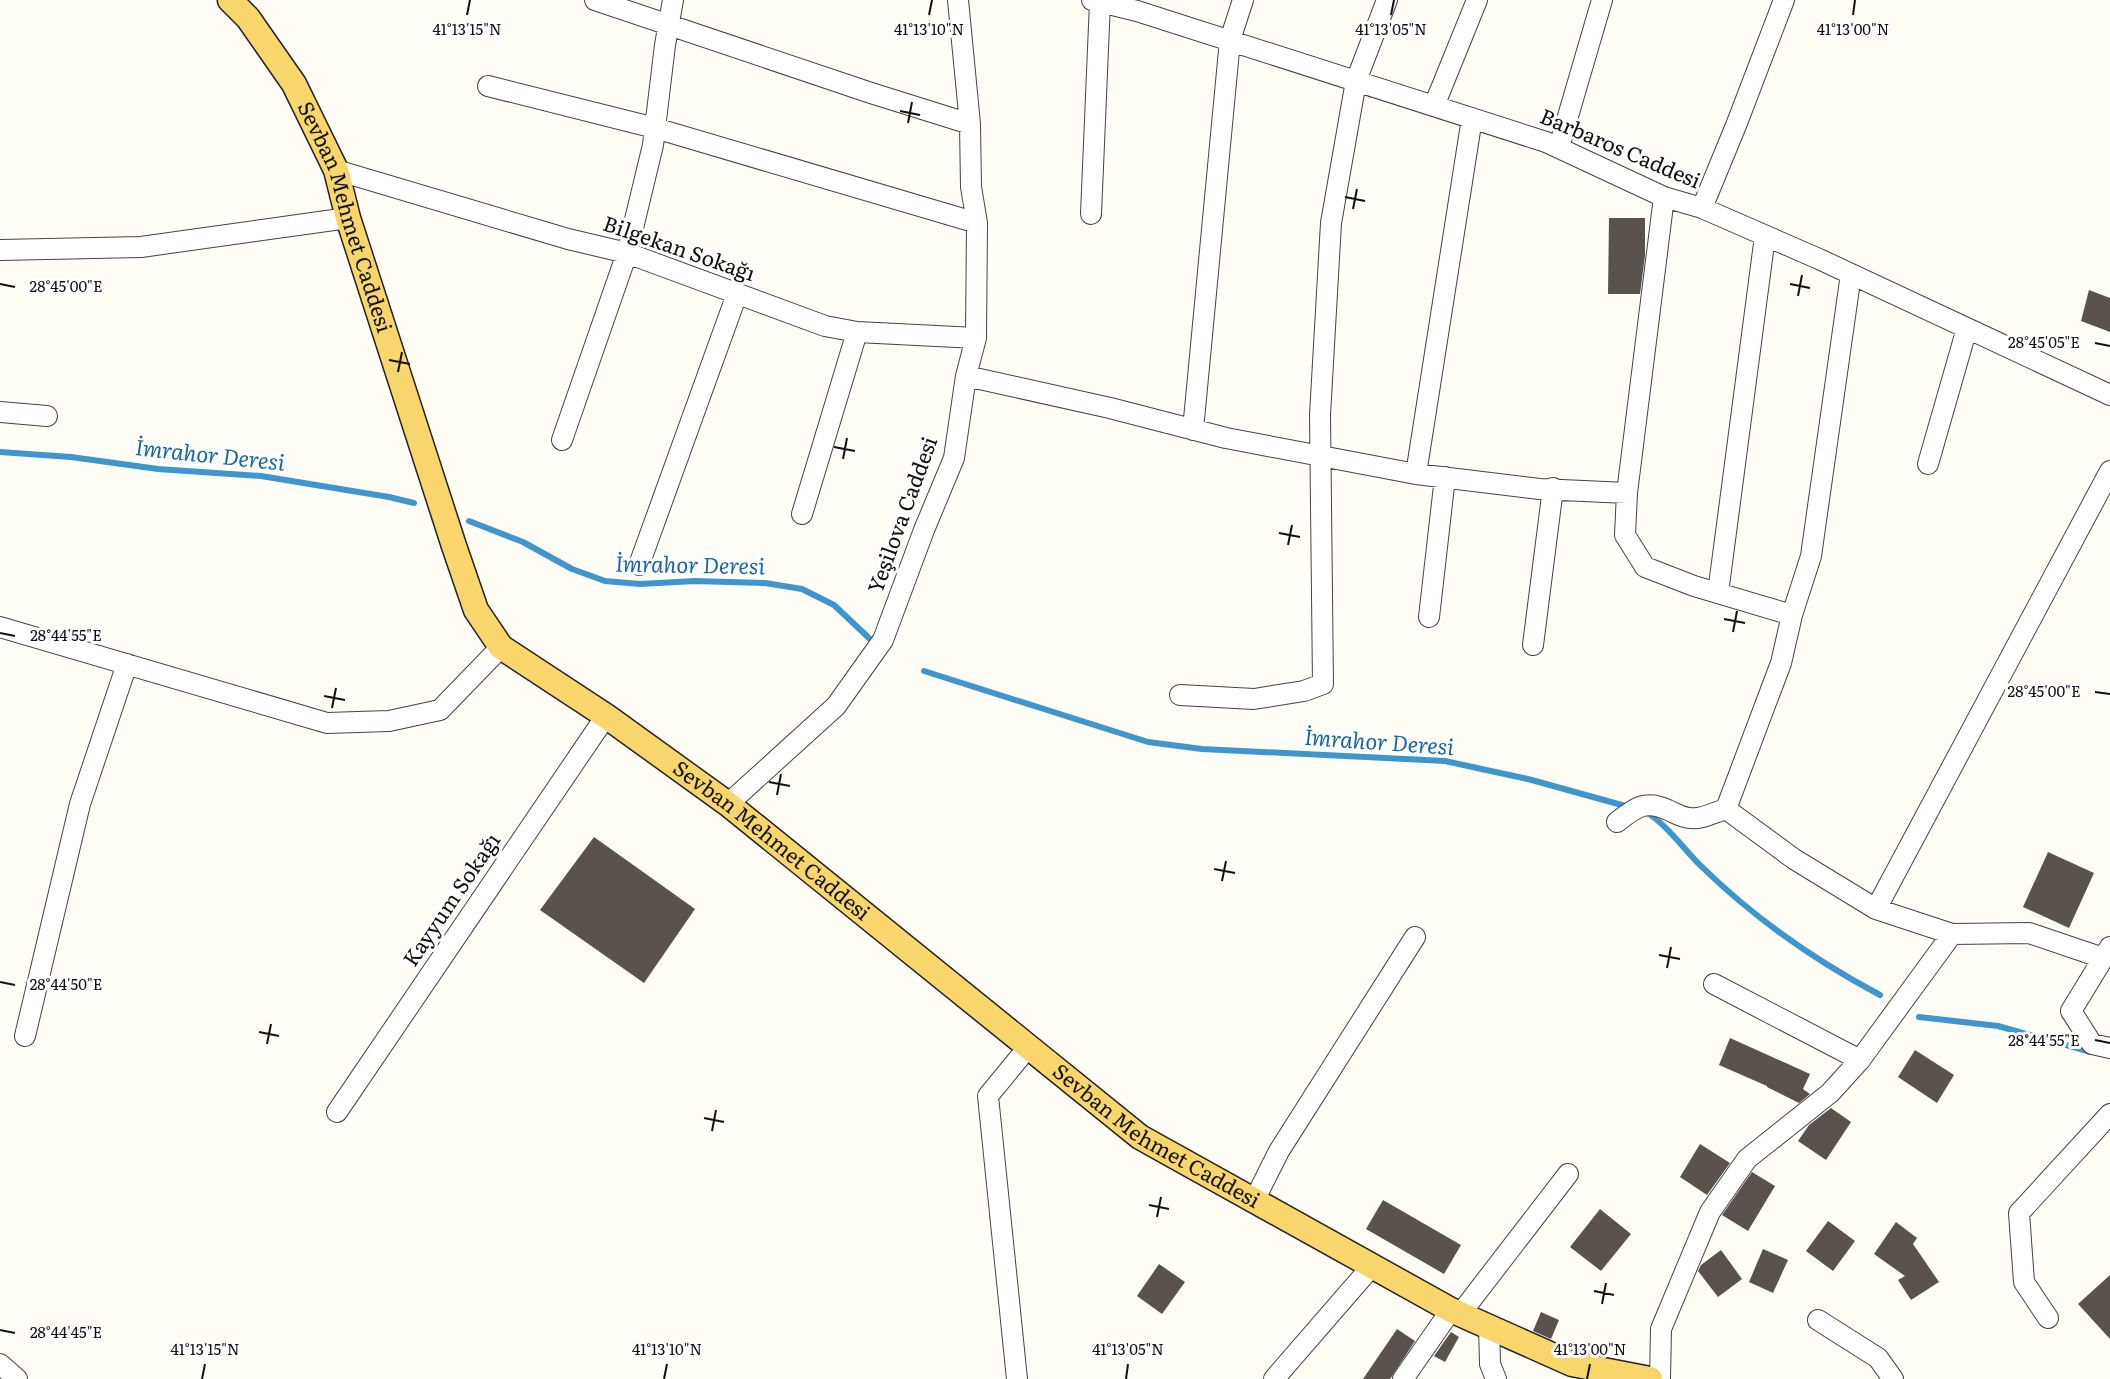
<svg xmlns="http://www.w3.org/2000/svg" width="2110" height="1379" viewBox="0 0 2110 1379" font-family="Literata,serif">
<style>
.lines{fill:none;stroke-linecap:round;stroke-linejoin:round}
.stream{stroke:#3f96cf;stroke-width:6}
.building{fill:#5a524d}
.minor-casing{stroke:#444;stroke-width:22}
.major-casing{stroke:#222;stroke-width:27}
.minor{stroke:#fff;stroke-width:20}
.major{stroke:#f9d66b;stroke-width:24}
.ticks{fill:none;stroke:#111;stroke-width:2}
.labels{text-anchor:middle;stroke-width:6;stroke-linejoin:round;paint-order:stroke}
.street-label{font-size:21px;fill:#111;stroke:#fff}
.water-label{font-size:22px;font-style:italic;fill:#1768a6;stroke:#fff}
.ticks-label{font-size:15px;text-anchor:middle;fill:#111;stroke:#fff;stroke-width:6;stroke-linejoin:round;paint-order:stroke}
</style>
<rect width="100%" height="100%" fill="#fffdf5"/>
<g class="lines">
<!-- stream -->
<path class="stream" d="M0,452l71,5 87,12 103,7 128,21 25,6
M469,521l54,21 49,27 33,12 35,3 55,-3 70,2 37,6 32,16 35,33
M924,671l224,71 54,7 243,12 83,18 101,28
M1645,811c22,14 37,36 56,55 52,51 115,95 179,129
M1919,1017l79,9 93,26"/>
</g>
<!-- building -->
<path class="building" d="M1609,218h36v38l-5,38h-32z
M2089,290l21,8v34l-29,-11z
M594,837l101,72 -51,74 -104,-73z
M2048,852l46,21 -25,55 -46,-21z
M1730,1038l80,36 -7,15 7,5 -11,9 -32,-16v-1l-48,-21z
M1915,1050l39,25 -17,28 -39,-26z
M1831,1108l20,14 -25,38 -28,-19 11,-16z
M1700,1144l30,19 -23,32 -27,-18z
M1752,1172l23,14 -27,45 -26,-16z
M1383,1200l78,45 -17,29 -78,-45z
M1600,1209l31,25 -30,37 -31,-24z
M1828,1221l27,20 -22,30 -27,-20z
M1896,1222l21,16 -4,6 26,38 -28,18 -13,-20 7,-4 -31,-22z
M1763,1249l25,11 -15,33 -24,-11z
M1721,1250l21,29 -24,18 -20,-26 3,-6z
M1159,1264l26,18 -23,32 -25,-18z
M2110,1275v64l-32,-35z
M1541,1312l18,8 -8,19 -18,-8z
M1397,1329l18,12 -23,35 -2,3h-27z
M1451,1332l8,5 -14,25 -11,-6z"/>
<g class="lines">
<!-- minor casing -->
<g class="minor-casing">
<path id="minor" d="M595,0l276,93 99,31
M1092,0l45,11 409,131 118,55 38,11 117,51 291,136
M488,86l167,42 322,95
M1434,106l43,-106
M1559,147l43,-147
M336,170l232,69 59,14 198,73 32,6 119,6
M1702,208l35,-85 47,-123
M1091,214l9,-212
M0,250l141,-3 207,-29
M1851,274l-40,282 -19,59 -11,48 -55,146 68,50 82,50 76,25 77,-1 74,25
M966,376l144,32 116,30 190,36 124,15 87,4 37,-296
M0,412l47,4
M1193,430l37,-390 13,-40
M562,440l65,-187 26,-108 12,-100 8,-45
M1928,464l39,-136
M1416,474l56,-356
M1627,493l-2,42 20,32 49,19 98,29
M802,514l55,-182
M639,565l98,-271
M1718,593l47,-357
M1429,617l16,-140
M0,627l327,96 62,-2 51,-11 61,-63
M1533,645l20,-157
M1180,695l74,4 50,-8 19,-7 -3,-269 11,-192 25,-142 31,-81
M728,804l108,-98 47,-66 41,-110 30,-72 12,-82 10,-38 1,-115 -6,-36 -1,-63 -12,-124
M1617,822c18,-14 28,-23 51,-12 7,3 14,8 22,8 11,2 25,-6 36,-9
M1876,909l234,-438
M2110,947l-39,64 21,33 18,4
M1714,984l146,76
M25,1036l55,-232 47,-140
M337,1112l269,-396
M1254,1201l25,-50 136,-214
M1461,1313l107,-139
M2048,1318l-24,-36 -5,-69 91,-99
M1818,1320l60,38 15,21
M1489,1325l1,39 6,15
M0,1364l17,15
M1017,1379l-29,-283 41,-50
M1274,1379l98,-113
M1403,1379l48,-69
M1660,1379l1,-50 49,-117 37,-53 83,-66 30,-33 92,-126"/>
</g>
<!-- major casing -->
<g class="major-casing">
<g id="major">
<path id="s1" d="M230,0l18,18 46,66 42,86 12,48 106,328 22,64 25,37 105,69 122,88 412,333 311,173 121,54 78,15"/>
</g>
</g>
<!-- minor -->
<use href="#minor" class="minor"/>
<!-- major -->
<use href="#major" class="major"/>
</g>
<!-- ticks -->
<path class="ticks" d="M467,15l3,-15M929,15l3,-15M1391,15l3,-15M1853,15l2,-15M900,111l20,4M908,123l4,-21M1345,197l20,4M1353,209l4,-20M0,284l15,3M1790,284l20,4M1798,296l4,-21M2095,343l15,3M389,360l21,4M398,372l4,-20M834,447l21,4M843,459l4,-21M1279,533l21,4M1288,545l4,-20M1724,619l21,4M1733,632l4,-21M0,633l15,3M2095,692l15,2M324,696l21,4M332,708l4,-20M769,782l21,4M777,795l4,-21M1214,869l21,4M1222,881l4,-20M1659,955l21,4M1667,968l4,-21M0,982l15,3M259,1032l20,4M2095,1040l15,3M267,1044l4,-20M704,1118l20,4M712,1131l4,-21M1149,1205l20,4M1157,1217l4,-20M1594,1291l20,4M1602,1304l4,-21M0,1330l15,3M202,1379l3,-15M664,1379l3,-15M1126,1379l2,-15M1587,1379l3,-15"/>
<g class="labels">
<!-- street labels -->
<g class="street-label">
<text transform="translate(1620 149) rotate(23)" y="7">Barbaros Caddesi</text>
<text dy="7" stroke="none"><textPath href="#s1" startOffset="249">Sevban Mehmet Caddesi</textPath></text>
<text transform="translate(679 249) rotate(19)" y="7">Bilgekan Sokağı</text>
<text transform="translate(903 515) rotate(-70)" y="7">Yeşilova Caddesi</text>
<text dy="7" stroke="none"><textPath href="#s1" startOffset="1041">Sevban Mehmet Caddesi</textPath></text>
<text transform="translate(452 900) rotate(-56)" y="7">Kayyum Sokağı</text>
<text dy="7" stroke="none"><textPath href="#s1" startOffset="1527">Sevban Mehmet Caddesi</textPath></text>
</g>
<!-- water labels -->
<g class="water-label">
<text transform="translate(210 455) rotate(6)" y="8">İmrahor Deresi</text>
<text transform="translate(690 565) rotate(1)" y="8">İmrahor Deresi</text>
<text transform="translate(1379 742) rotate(4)" y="8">İmrahor Deresi</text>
</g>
</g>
<g class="ticks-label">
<text x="467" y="35">41°13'15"N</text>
<text x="929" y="35">41°13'10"N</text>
<text x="1391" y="35">41°13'05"N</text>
<text x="1853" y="35">41°13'00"N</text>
<text x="66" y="292">28°45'00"E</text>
<text x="2044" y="348">28°45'05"E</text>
<text x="66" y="641">28°44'55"E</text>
<text x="2044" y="697">28°45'00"E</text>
<text x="66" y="990">28°44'50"E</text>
<text x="2044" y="1046">28°44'55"E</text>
<text x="66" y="1338">28°44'45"E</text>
<text x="205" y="1355">41°13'15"N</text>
<text x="667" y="1355">41°13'10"N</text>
<text x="1128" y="1355">41°13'05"N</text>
<text x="1590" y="1355">41°13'00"N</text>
</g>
</svg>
